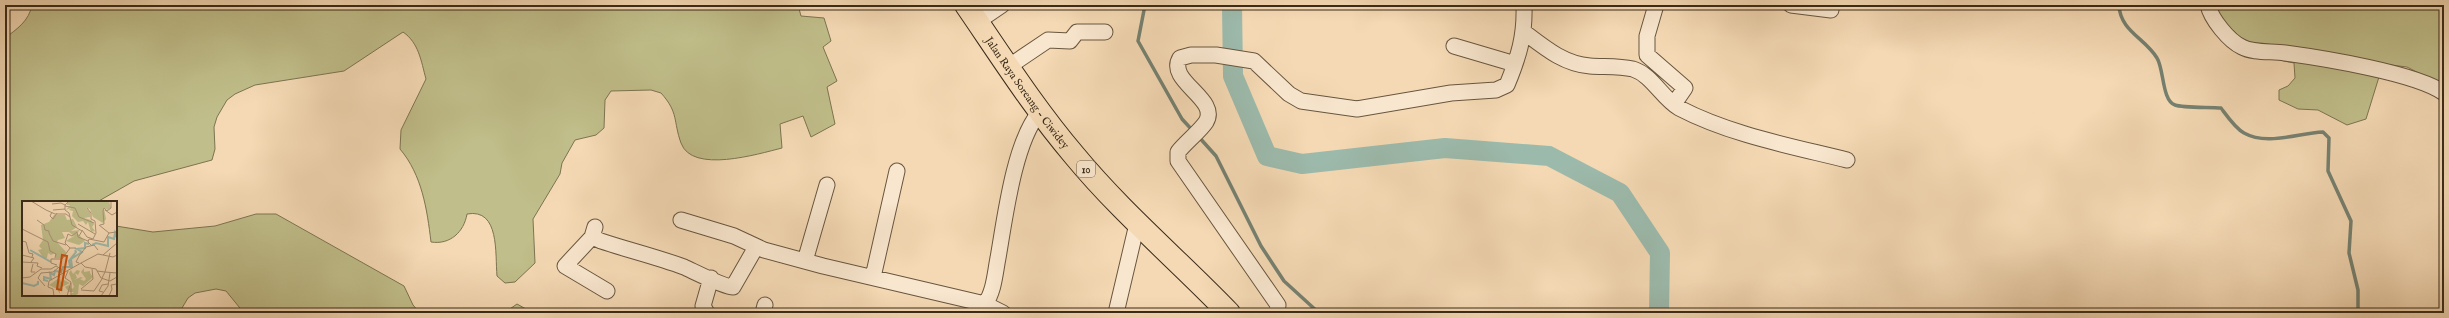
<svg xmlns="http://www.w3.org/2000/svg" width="2449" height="318" viewBox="0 0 2449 318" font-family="'IM FELL English',serif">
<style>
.green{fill:#c0be8a;stroke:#7d7451}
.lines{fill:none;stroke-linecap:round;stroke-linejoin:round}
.stream{stroke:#758171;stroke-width:3.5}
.river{stroke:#9cbaac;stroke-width:20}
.minor-casing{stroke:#68563f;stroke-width:17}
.highway-casing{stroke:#3a2b18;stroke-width:24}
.minor{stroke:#f8e6ce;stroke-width:15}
.highway{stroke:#f4d9b4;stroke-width:22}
.labels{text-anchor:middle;stroke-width:4;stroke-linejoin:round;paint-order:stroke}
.shield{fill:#f8e6ce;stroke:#73634f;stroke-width:1}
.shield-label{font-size:10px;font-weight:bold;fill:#3a2b18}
.street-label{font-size:11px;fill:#3a2b18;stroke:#f8e6ce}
.inset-river{fill:none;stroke:#9cbaac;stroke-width:2}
.inset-road{fill:none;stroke:#aa9376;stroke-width:1}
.view{fill:#ce520e;fill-opacity:0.15;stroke:#ce520e;stroke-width:2}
.inset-edge{fill:none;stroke:#3a2b18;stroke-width:2}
</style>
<rect width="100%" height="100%" fill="#f4d9b4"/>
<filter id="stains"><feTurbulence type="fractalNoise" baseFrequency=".005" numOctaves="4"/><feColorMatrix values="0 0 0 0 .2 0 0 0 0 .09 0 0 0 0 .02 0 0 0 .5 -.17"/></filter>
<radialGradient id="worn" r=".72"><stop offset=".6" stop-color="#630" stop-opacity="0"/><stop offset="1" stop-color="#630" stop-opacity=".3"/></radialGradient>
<!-- green -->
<path class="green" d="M32,5h766l3,11 23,2 7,23 -8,6 14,34 -10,6 8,37 -24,13 -8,-21 -23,8 2,24c-24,6 -90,26 -101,-5 -8,-22 -2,-30 -20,-50l-10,-3 -40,1 -6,9 -1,28 -8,7 -21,5 -13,23 -2,11 -27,45 2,44 -20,19 -10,1 -8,-7c-2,-22 3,-68 -30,-62 -3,18 -17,31 -36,28 -4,-33 -9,-67 -31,-93l1,-19 25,-51c-5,-18 -7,-36 -23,-47l-59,39 -89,14 -20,9 -8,6 -10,17 -3,10 1,22 -3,11 -78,21 -37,21h-74v93h93v-69l37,6 62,-6 41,-12h20l128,72 9,19 7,8h-176l-18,-22 -10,-2 -21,4 -7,5 -6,10 2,5h-179v-275c12,-9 24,-17 27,-33z
M2211,5h233v81l-37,-19 -24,-3 -17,55 -19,6 -29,-15 -20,-1 -19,-9v-10l9,-4 7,-8 -1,-15c-24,-4 -45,-13 -64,-30 -7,-7 -13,-19 -19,-28z
M517,304l16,9h-29z"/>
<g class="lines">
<!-- stream -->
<path class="stream" d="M1145,5l-7,36 44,78 12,13
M2119,5c1,26 26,33 38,53 7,11 5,43 18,47 8,3 35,2 46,3 6,8 14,20 23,25 23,13 54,0 79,-1l6,6 -1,33 23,50 -2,32 9,37v23
M1198,136l18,20 45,90 23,35 35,32"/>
<!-- river -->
<path class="river" d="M1232,5l1,71 34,80 35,8 143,-16 104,8 71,37 40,60 -1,60"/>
<!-- minor casing -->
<g class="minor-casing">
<path id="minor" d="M1656,5l-9,31v19l38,33 -11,16
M1791,5l40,5
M2208,5c3,14 21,36 34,42 11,6 30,4 43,6 37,5 131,20 159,40
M977,22l25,-17
M1524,32c21,16 40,32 66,34 14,1 29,0 43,3 19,6 29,29 46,39 52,27 112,38 168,52
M1454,46l61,18
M1008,67l40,-27 22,1 7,-9h28
M681,220l53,16 30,14 59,16 162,38c9,-12 10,-31 13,-46 7,-40 16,-115 41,-145
M595,227l-3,10 9,4c27,9 56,16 83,26 11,5 40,20 49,20l23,-40
M592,237l-27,29 42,25
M805,261l22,-76
M873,277l24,-106
M707,313l-4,-7 8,-28
M763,313l2,-8
M983,313l2,-9 18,9
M1116,313l21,-89
M1277,313l1,-8 -100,-144v-9c7,-9 22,-21 28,-30 14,-23 -40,-41 -26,-64l11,-3h25l38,6 35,33 12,7 56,8 94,-16 45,-3 11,-5c12,-29 18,-49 17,-80"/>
</g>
<!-- highway casing -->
<g class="highway-casing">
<g id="highway">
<path id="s1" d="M966,5c35,51 68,103 108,150 47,57 104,105 155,158"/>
</g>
</g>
<!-- minor -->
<use href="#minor" class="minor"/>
<!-- highway -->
<use href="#highway" class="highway"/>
</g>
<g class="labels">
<!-- shield labels -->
<rect class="shield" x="1077" y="161" width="18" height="16" rx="3"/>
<g class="shield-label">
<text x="1086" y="173">10</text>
</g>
<!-- street labels -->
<g class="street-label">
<text dy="4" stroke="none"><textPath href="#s1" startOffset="107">Jalan Raya Soreang - Ciwidey</textPath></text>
</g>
</g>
<!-- overview -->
<g transform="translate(22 201)">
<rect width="95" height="95" fill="#f4d9b4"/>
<path d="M45,0h42l2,7 -3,2 -4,-2 2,11 -3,4 -10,-6 -3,-8 -4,-1 4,4v5l-6,1 7,2 3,4 -2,3 3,4 -4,1 -3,-10 -2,3 -3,-4 -5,1 -6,-6 1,-5 -4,-1 2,-2 -5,2 4,-5h-3zM32,14h11l2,5 6,-1 4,8 -6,4 9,-1 -3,3 8,8 -6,4 -13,-4 8,-5 -5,-4h-7l3,6 -7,2 -1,2 9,10 -2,6h-8l-1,-5 -4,2 -3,-2 -1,5 -3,1 -6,-9 4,-1 -3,-3 4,-6 -2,-15 8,-3zM62,67v4l6,-1v5v-3l3,4 -10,9 -4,-2 -1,10 -4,2 -3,-2 3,-2h-5l-4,-5 4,-2 3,4 2,-2 -5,-14 2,-3 2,4 4,-4 3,1 -2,4 -3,-2 2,5 -3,2 7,-3 2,1 -3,1 4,2 2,-2 -5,-7zM37,77l2,4 3,-2 6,3 -8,4 1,4 -4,-1 1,2v2l-3,-5 -8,-4z" fill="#c0be8a"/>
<path class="inset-river" d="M70,44l4,-2 12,3v-9l6,2 1,-6 2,5M8,49l21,12M48,65l-1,-5 7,-9 -1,-2M26,80l-4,-1v-3l7,2 -1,-6 4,2 1,-4 6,1 2,-5h9l-1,-8 11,-7 -5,-3 8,-1v-5l4,1M0,82l12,3 4,-2v-3"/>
<path class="inset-road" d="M9,0l15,9 9,4h11l4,3M47,0l-4,4v5l4,3 3,12 10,6 -3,5M30,3l9,-1 4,2M43,5l10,2 4,9 15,6M65,7l4,5v6l4,2 1,12 -3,6M31,9l12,-1M83,9l7,5 5,-3M30,11l-2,4 3,3 4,-6M15,19l7,5 1,5 4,1v2M56,23l17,10M77,24l10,8M78,24l4,-1 -1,-13 1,-3 3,3 4,-3v-7M0,28l26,13 2,9 6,3 -1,4M60,29l5,7 6,2M27,32l4,8 13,4M0,40l4,1 3,11 4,1 -1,3M70,45l-4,-4 1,-3 15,3 5,-9 7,-1 1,-3M54,47h-6l-5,-5 3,-9 4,2 5,-4 1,5 10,4M88,52l-5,19 12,1M0,54l12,3 -3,4M81,54l14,-12M0,61l16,1 -1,3 5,2M57,62l-3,-1 3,-6 7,-9 8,-2 4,5M59,62l17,-9 15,3 4,-2M11,63l-2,8h4M35,64l-6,-2v-4h11l8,-11M75,70l8,1 -3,6M0,77l8,-1 11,-8h10l5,-3 5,3v4M49,82v12l2,1M23,85l-7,-8 3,-5 12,-1 5,-4M59,88l12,-10 -1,-10M59,89l13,1 8,-12M81,91l-4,-1 3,-6 6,-1M32,95l-1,-7 -5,-2 1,-6 32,-18 4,4 11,2 5,9 9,3 7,-4M45,95l4,-14 -6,-4 3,-7M79,95l7,-10 2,-13M87,95l3,-7 -1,-4 6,-1"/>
<path class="view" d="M40,54l5,1 -6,34 -4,-1z"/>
<rect width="95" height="95" class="inset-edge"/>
</g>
<!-- margin -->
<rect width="2449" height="318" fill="none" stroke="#f4d9b4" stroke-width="20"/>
<rect x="6" y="6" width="2437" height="306" fill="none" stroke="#3a2b18" stroke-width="2"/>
<rect x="10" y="10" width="2429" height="298" fill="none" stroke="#3a2b18"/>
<rect width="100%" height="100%" filter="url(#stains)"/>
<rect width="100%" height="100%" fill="url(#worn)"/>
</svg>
